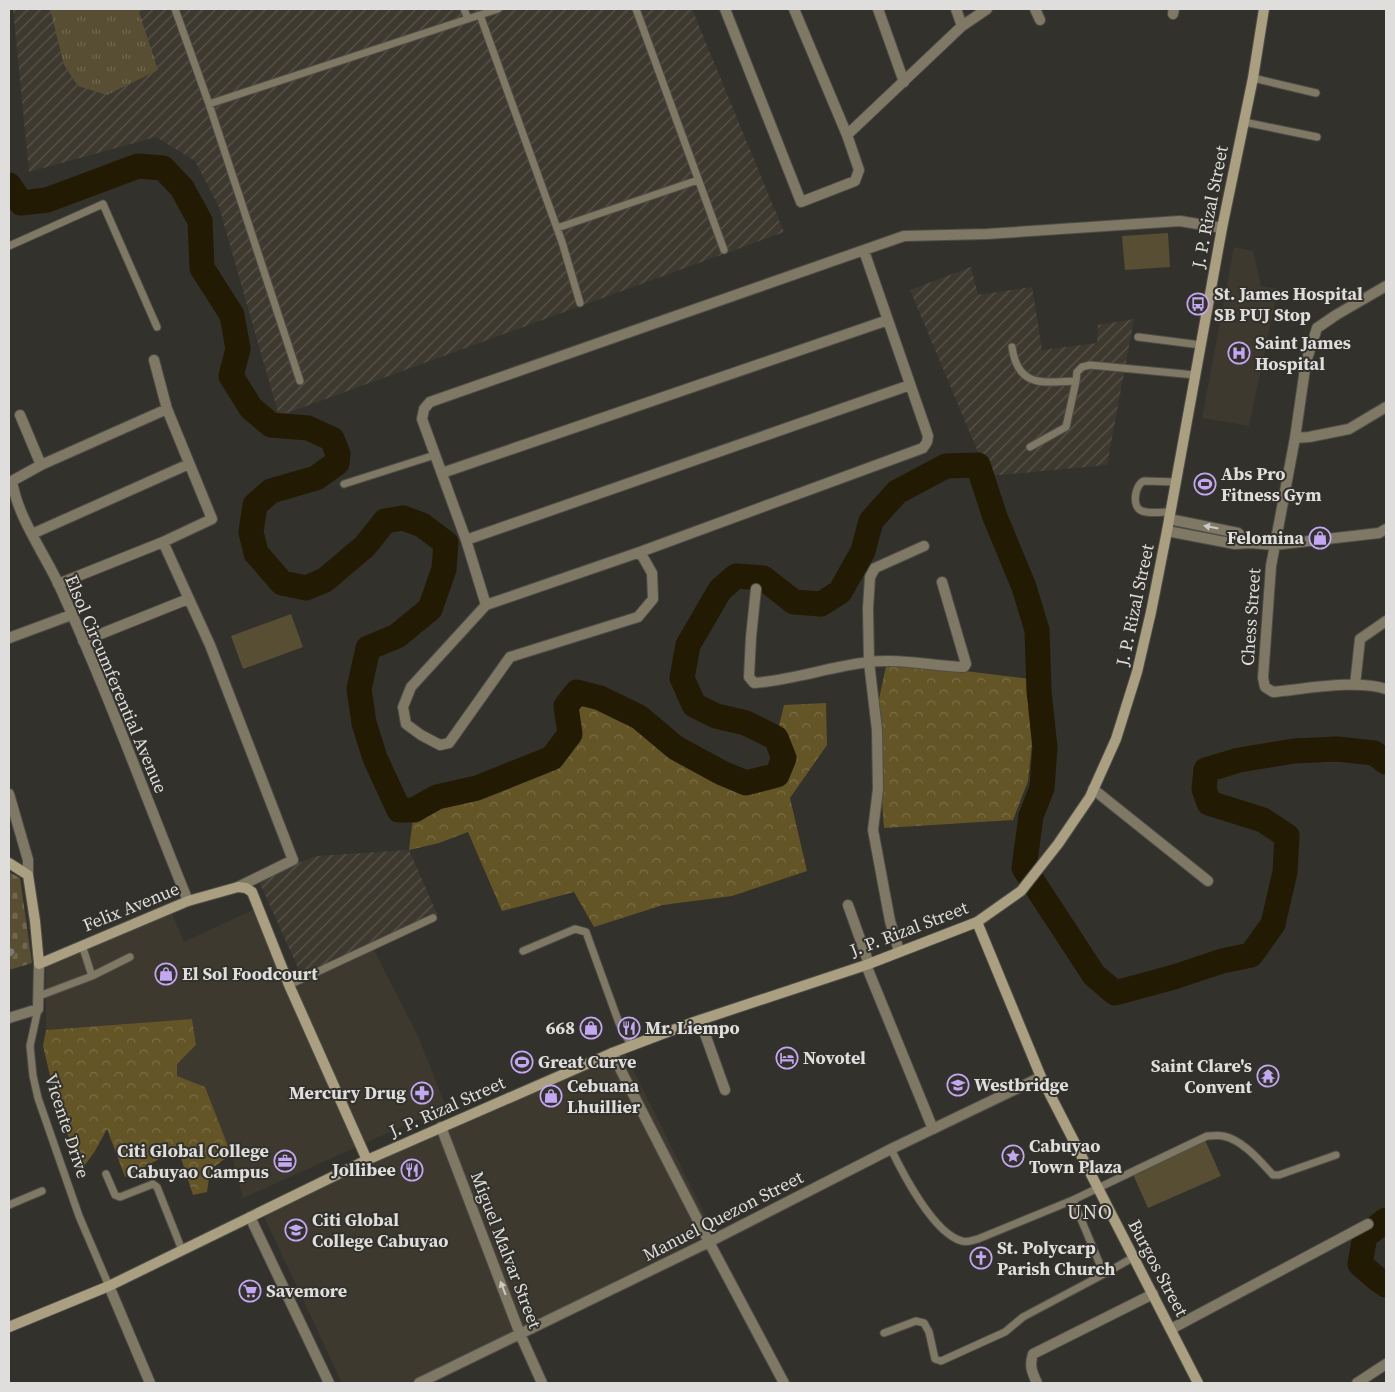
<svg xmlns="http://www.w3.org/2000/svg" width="1395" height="1392" viewBox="0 0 1395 1392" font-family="'Source Serif 4',serif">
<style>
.built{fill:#3d392f}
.industrial{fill:url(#industrial-furrows)}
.grass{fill:url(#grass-tufts)}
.forest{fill:url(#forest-crowns)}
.cemetery{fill:url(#cemetery-stones)}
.garden{fill:#584e33}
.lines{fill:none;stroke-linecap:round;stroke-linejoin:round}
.river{stroke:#221a03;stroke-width:25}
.lane-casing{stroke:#4e4d48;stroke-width:9}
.street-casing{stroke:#4e4d48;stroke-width:12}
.secondary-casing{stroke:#4e4d48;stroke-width:12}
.lane{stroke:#7e7864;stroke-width:7}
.street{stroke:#7e7864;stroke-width:10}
.secondary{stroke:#aa9f80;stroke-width:10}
.oneway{fill:#cccac4}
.labels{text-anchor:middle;stroke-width:4;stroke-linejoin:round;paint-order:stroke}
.street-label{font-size:18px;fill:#dfdedc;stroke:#32312c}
.poi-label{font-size:18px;font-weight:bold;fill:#dfdedc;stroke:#32312c;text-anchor:start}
.quarter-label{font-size:20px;letter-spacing:1px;fill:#dedcd7;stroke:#32312c}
</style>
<defs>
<pattern id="industrial-furrows" width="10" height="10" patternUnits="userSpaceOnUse" patternTransform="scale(1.25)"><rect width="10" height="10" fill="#3d392f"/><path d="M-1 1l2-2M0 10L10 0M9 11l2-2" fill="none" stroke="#59554d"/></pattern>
<pattern id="grass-tufts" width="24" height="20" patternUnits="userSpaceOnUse" patternTransform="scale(1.25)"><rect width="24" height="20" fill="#584e33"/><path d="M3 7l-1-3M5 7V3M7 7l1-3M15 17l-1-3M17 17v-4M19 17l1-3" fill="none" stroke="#706750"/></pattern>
<pattern id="forest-crowns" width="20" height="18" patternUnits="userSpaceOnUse" patternTransform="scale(1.25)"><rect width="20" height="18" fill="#645527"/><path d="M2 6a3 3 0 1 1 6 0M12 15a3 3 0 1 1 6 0" fill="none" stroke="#7a6d46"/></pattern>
<pattern id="cemetery-stones" width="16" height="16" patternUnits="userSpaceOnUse" patternTransform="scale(1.25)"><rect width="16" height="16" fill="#584e33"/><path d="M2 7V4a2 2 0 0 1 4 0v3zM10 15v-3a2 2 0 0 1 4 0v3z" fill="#706750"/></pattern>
</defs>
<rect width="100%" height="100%" fill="#32312c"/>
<!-- built -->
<path class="built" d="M1234,247l19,4 8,35 17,3 -29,137 -47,-8z
M259,907l31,76 82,-37 46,90 28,71 -203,91 -12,-44 -54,-78v-12l19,-19 -4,-26 -146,11v-66l126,-51 12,29z
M623,1049l90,182 -297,152h-74l-82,-175z"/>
<!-- industrial -->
<path class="industrial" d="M13,9h679l92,223 -505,184 -60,-209 -24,-46 -39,-24 -127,35z
M971,267l7,28 54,-8 10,63 55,-7 1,-18 36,-6 -27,146 -119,11 -78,-186z
M409,850l28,64 -135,63 -44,-98 58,-23z"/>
<!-- grass -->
<path class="grass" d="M50,9h88l20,61 -51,25 -29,-9 -14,-21z"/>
<!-- forest -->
<path class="forest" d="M892,662l138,17 4,47 -6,55 -15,39 -129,8 -3,-40 -2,-89 7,-33z
M577,692l23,6 39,19 37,31 46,24 24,11 31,-8 7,-17 -8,-20 8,-33 42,-2 1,42 -37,53 17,73 -75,25 -69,9 -69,22 -20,-35 -72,19 -34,-79 -29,11 -30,7 5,-40 23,-13 40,-9 75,-30 18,-23 -4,-29z
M192,1019l4,26 -19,19v12l28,11 26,67 -21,16 -3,22 -14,3 -15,-46 -53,28 -18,-48 -12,22 -13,18 -23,-55 -16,-68 3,-16z"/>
<!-- cemetery -->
<path class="cemetery" d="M9,872l11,6 12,85 -23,7z"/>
<!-- garden -->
<path class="garden" d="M1168,233l2,34 -45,3 -3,-34z
M291,614l12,33 -60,22 -12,-33z
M1205,1140l16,36 -73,32 -16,-36z"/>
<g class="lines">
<!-- river -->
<path class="river" d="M9,185l12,18 26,-3 91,-34 25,2 19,20 18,33 2,47 30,47 6,34 -7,27 20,32 20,17 37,3 24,11 6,15 -1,9 -21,15 -45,13 -16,14 -4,27 5,21 26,30 24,5 19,-8 40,-34 20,-25 18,-3 19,7 24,18 -2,26 -14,40 -33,27 -29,12 -9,41 5,34 11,35 24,52h15l23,-13 40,-9 75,-30 18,-24 -4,-28 11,-14 23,6 39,19 37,31 46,25 24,10 31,-8 7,-17 -8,-20 -30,-15 -30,-7 -22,-11 -12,-27 6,-33 32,-55 16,-14 27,2 31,24 27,2 19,-12 23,-41 8,-30 26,-29 49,-26 32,-1 17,52 29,70 13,43 2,61 6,57 -3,40 -11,28 -7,52 70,107 21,18 59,-16 48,-16 29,-6 22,-31 12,-52 2,-36 -24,-16 -54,-17 -5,-14 2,-19 33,-10 55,-9 43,-2 37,4 12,9
M1386,1220l-21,16 -5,28 16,14 10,7"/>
<!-- lane casing -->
<g class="lane-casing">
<path id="lane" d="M175,9l34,95 91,277
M464,9l4,10
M636,9l88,241
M480,15l82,227 18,61
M1253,78l63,15
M209,104l289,-95
M1244,122l73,15
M557,228l141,-48
M9,246l94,-42 54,123
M1138,337l63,8
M1012,347c6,42 32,35 64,34l1,-9 5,-5 8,-2 105,10
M1030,447l36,-20 10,-46
M344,484l91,-29
M1171,512c-9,0 -22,2 -29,-1 -11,-4 -7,-27 2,-30l32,1
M82,945l10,31
M523,951l52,-22 11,3 33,91 12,22
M9,953l2,-1
M289,985l144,-67
M39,996l53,-20 38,-19
M38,1009l-8,37 3,30 5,22 41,118 30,70
M891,1149c12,25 43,85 71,92 5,2 11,-1 16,-2l95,-39 134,-64c5,0 12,-1 16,0 20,4 37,25 50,39h6l57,-20
M106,1174l9,21 5,2 33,-13 4,3 25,63
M1073,1200l31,74 30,-17
M9,1205l33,-14
M884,1333l32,-12 8,2 5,9 6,27 6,2 64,-29 18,-15 81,-43"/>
</g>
<!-- street casing -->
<g class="street-casing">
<path id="street" d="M725,9l76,193 54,-21 4,-11 -12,-35 -53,-126
M878,9l26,73
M956,9l6,17
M1035,9l5,11
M1173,14l1,-5
M847,135l115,-109 25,-17
M864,251l64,185 -1,6 -4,6 -283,104 -154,53 -20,-65 -44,-121 2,-10 6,-7 474,-166 83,-2 193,-13 42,7
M1386,286l-50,29 -19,13 -11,34 -11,76 -24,128 -8,112 2,9 8,5c32,-3 85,-13 113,-3
M167,409l-126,56 -29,16c6,37 31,70 47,104 47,103 86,210 129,316
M20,415l21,50
M1295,438l14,-1 40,-8 37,-22
M442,473l446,-153
M1169,519l69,14 11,10
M1167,531l68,13 14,-1 25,2 105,-12 7,-4
M32,534l157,-70
M466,540l444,-155
M163,542l47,103 83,215 -55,27
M58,584l105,-42 49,-23 -45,-110 -13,-49
M756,589l-5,48 -2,40 5,6c38,-3 75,-16 114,-21 32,-4 64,4 96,5l2,-3 -24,-82
M486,605l-75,82 -8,20 3,17 15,11 19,10 9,-2 61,-86 128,-40 15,-18 -1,-26 -12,-21
M9,638l62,-23
M83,641l105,-42
M1355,685l5,-46 26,-18
M1093,789l115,92
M9,794l19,66v15
M848,905l21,59
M899,951l-9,-30 -17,-91 5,-41 -1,-59 -8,-68 -1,-54 2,-31 5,-9 49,-22
M866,965l67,164
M9,1018l29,-9 1,-45
M700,1020l25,70
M612,1053l97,189 75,141
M441,1127l79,207 22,49
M250,1217l79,166
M109,1286l41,97
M1171,1329l197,-105
M419,1383l290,-141 182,-93 150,-72
M1037,1383c-5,-11 -8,-17 -4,-29l120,-60
M1357,1383l29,-19"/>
</g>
<!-- secondary casing -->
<g class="secondary-casing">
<path id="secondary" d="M9,863l19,12 7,46 4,43 149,-63 50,-14 8,1 6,4 37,93 78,175
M977,922l64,155 157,306
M9,1327l100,-41 258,-126 245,-107 82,-31 172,-57 111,-43 44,-31 37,-47 32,-47 26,-58 21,-67 14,-60 16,-81 55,-303 31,-150 11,-69"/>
</g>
<!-- lane -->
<use href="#lane" class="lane"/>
<!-- street -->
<use href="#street" class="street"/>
<!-- secondary -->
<use href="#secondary" class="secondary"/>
</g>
<!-- one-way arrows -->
<defs><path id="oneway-solid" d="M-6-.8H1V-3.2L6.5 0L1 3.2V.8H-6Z" transform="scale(1.25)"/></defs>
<g class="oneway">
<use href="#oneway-solid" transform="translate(1211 527) rotate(-169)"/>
<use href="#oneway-solid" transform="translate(503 1288) rotate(-111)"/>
</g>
<!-- icons -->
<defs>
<g id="bus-ring" transform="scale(1.125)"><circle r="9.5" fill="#32312c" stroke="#c3a7f2" stroke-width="1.5"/><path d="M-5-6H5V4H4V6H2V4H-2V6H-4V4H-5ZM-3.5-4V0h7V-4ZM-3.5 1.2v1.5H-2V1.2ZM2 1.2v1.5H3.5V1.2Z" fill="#c3a7f2"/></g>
<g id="hospital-ring" transform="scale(1.125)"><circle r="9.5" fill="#32312c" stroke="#c3a7f2" stroke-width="1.5"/><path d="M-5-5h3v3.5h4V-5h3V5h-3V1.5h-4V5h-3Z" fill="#c3a7f2"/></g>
<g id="stadium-ring" transform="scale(1.125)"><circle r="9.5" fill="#32312c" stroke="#c3a7f2" stroke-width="1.5"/><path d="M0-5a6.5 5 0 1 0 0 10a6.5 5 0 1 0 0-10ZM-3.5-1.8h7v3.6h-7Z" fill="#c3a7f2"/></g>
<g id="shop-ring" transform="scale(1.125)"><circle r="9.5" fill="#32312c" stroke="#c3a7f2" stroke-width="1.5"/><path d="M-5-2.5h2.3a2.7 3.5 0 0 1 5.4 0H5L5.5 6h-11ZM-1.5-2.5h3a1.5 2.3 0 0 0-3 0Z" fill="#c3a7f2"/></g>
<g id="restaurant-ring" transform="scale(1.125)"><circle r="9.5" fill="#32312c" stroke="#c3a7f2" stroke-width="1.5"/><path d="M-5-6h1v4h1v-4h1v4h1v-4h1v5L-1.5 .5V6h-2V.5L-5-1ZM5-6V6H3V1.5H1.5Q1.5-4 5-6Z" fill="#c3a7f2"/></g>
<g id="hotel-ring" transform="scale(1.125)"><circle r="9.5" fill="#32312c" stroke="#c3a7f2" stroke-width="1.5"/><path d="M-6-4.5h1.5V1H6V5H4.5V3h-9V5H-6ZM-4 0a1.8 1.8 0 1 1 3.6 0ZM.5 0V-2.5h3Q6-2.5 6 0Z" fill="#c3a7f2"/></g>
<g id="temple-ring" transform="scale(1.125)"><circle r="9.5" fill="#32312c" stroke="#c3a7f2" stroke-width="1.5"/><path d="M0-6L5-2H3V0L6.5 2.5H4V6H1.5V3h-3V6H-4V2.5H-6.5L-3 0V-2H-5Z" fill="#c3a7f2"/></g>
<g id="school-ring" transform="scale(1.125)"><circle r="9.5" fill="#32312c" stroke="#c3a7f2" stroke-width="1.5"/><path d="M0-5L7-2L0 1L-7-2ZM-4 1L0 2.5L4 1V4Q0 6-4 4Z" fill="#c3a7f2"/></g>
<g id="pharmacy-ring" transform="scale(1.125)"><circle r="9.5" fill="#32312c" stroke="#c3a7f2" stroke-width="1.5"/><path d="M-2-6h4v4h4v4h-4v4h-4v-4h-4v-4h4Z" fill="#c3a7f2"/></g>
<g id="sight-ring" transform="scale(1.125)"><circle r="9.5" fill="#32312c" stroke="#c3a7f2" stroke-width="1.5"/><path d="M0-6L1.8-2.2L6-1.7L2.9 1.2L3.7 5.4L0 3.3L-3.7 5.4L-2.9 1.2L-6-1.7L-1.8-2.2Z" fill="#c3a7f2"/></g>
<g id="office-ring" transform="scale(1.125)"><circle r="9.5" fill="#32312c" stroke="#c3a7f2" stroke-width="1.5"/><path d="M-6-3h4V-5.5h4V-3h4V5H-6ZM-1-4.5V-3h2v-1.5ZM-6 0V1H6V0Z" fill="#c3a7f2"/></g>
<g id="university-ring" transform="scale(1.125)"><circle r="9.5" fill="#32312c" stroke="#c3a7f2" stroke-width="1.5"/><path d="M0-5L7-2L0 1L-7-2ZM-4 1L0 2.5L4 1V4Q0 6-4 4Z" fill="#c3a7f2"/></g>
<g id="church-ring" transform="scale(1.125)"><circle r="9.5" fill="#32312c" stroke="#c3a7f2" stroke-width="1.5"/><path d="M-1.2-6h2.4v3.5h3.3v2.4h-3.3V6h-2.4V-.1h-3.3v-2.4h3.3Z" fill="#c3a7f2"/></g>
<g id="supermarket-ring" transform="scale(1.125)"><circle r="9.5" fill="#32312c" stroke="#c3a7f2" stroke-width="1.5"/><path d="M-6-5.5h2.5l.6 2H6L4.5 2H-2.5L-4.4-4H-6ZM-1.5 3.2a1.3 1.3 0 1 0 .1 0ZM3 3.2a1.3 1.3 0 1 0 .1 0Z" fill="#c3a7f2"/></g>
</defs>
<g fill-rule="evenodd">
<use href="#bus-ring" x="1198" y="304"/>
<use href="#hospital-ring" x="1239" y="353"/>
<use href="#stadium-ring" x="1205" y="484"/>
<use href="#shop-ring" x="1320" y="538"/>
<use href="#shop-ring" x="166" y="974"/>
<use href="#shop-ring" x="591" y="1028"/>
<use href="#restaurant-ring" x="629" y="1028"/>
<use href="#hotel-ring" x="787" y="1058"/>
<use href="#stadium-ring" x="522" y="1062"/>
<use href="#temple-ring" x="1268" y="1076"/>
<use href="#school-ring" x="958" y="1085"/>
<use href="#pharmacy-ring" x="422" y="1093"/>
<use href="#shop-ring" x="551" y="1096"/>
<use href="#sight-ring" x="1013" y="1156"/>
<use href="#office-ring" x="285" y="1161"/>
<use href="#restaurant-ring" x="412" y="1170"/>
<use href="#university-ring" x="296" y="1230"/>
<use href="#church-ring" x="981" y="1258"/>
<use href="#supermarket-ring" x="250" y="1291"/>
</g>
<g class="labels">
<!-- street labels -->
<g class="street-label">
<text transform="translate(1210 207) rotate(-79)" y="6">J. P. Rizal Street</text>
<text transform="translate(1135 605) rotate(-78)" y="6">J. P. Rizal Street</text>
<text transform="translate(1251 617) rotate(-86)" y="6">Chess Street</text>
<text transform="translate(116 684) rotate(67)" y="6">Elsol Circumferential Avenue</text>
<text transform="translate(131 907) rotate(-22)" y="6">Felix Avenue</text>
<text transform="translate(909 929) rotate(-21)" y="6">J. P. Rizal Street</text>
<text transform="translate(447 1107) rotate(-24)" y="6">J. P. Rizal Street</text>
<text transform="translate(67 1126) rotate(72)" y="6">Vicente Drive</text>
<text transform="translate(723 1216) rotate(-27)" y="6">Manuel Quezon Street</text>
<text transform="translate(506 1250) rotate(69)" y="6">Miguel Malvar Street</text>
<text transform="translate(1158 1268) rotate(62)" y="6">Burgos Street</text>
</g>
<!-- poi labels -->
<g class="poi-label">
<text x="1214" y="300">St. James Hospital<tspan x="1214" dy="21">SB PUJ Stop</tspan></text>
<text x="1255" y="349">Saint James<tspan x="1255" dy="21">Hospital</tspan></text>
<text x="1221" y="480">Abs Pro<tspan x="1221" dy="21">Fitness Gym</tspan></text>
<text x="1304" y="544" text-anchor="end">Felomina</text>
<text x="182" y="980">El Sol Foodcourt</text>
<text x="575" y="1034" text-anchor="end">668</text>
<text x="645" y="1034">Mr. Liempo</text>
<text x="803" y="1064">Novotel</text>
<text x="538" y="1068">Great Curve</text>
<text x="1252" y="1072" text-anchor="end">Saint Clare's<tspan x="1252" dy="21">Convent</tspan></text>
<text x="974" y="1091">Westbridge</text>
<text x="567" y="1092">Cebuana<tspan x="567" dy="21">Lhuillier</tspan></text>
<text x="406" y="1099" text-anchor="end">Mercury Drug</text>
<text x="1029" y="1152">Cabuyao<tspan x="1029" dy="21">Town Plaza</tspan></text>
<text x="269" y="1157" text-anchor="end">Citi Global College<tspan x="269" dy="21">Cabuyao Campus</tspan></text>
<text x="396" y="1176" text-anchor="end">Jollibee</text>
<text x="312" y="1226">Citi Global<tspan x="312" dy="21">College Cabuyao</tspan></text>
<text x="997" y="1254">St. Polycarp<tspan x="997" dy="21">Parish Church</tspan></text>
<text x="266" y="1297">Savemore</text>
</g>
<!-- quarter labels -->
<g class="quarter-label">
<text x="1090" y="1219">UNO</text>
</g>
</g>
<!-- border -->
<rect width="1395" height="1392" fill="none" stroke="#dfdedc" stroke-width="20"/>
</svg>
